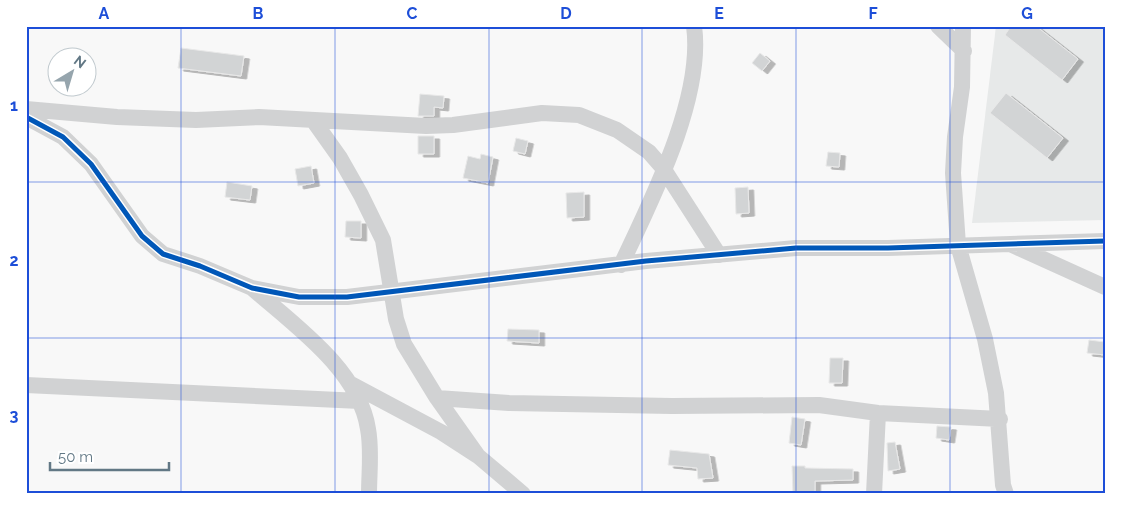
<svg xmlns="http://www.w3.org/2000/svg" width="1131" height="520" viewBox="0 0 1131 520" font-family="Raleway,sans-serif">
<style>
.built{fill:#e7e9e9}
.building{fill:#d2d4d5;stroke:#e8e8e8;filter:url(#shadow)}
.lines{fill:none;stroke-linecap:round;stroke-linejoin:round}
.street{stroke:#d1d2d3;stroke-width:16}
.cycleway-casing{stroke:#fff;stroke-width:8}
.cycleway{stroke:#0057b8;stroke-width:5}
.grid{fill:none;stroke:#1d4ed8;stroke-width:1;stroke-opacity:0.55}
.neatline{fill:none;stroke:#1d4ed8;stroke-width:2}
.grid-label{font-size:16px;text-anchor:middle;font-weight:bold;fill:#1d4ed8}
</style>
<defs>
<filter id="shadow"><feDropShadow dx="5.5" dy="3" stdDeviation="0" flood-color="#0004"/></filter>
</defs>
<rect width="100%" height="100%" fill="#f8f8f8"/>
<!-- built -->
<path class="built" d="M996,26h109v194l-133,3z"/>
<!-- building -->
<path class="building" d="M1011,26h25l42,33 -16,21 -57,-45z
M181,48l63,8 -3,20 -63,-8z
M760,53l10,8 -8,10 -10,-8z
M1006,93l57,45 -16,20 -57,-45z
M420,94l24,2 -1,12 -9,-1v9h-16z
M418,136h16v18h-16z
M516,138l12,3 -3,13 -12,-3z
M828,152l12,1 -1,14 -13,-1z
M481,154l12,3 -5,26 -25,-5 5,-22 12,3z
M311,166l3,17 -16,3 -3,-17z
M227,182l25,4 -2,14 -25,-3z
M748,187l1,26 -13,1 -1,-26z
M584,192v25l-17,1 -1,-25z
M346,221h15v17l-16,-1z
M508,329l31,1v13l-32,-2z
M1089,340l16,2v13l-18,-2z
M830,358h13l-1,25h-13z
M792,417l13,2 -4,26 -12,-2z
M937,426l14,1 -2,13 -13,-2z
M895,442l5,27 -12,2 -1,-28z
M670,450l39,4 4,24 -15,1 -1,-11 -29,-3z
M792,466h13v2l48,1v11l-38,1v13h-22z"/>
<g class="lines">
<!-- street -->
<path class="street" d="M938,26l26,25
M963,26l-1,61 -7,50 -2,36 5,72 27,94 11,54 7,92 3,9
M26,109l91,8 79,3 63,-3 167,9 27,-1 89,-12 37,2 38,15 32,22 14,16 56,87
M26,117l37,20 28,27 51,72 21,18 37,12 52,22 47,9h48l299,-36 150,-13h92l217,-7
M313,120l27,38 21,37 22,45 13,79 8,25 33,54 41,58
M1010,244l95,43
M621,265c30,-64 83,-167 73,-239
M252,288c42,37 107,82 116,141 4,21 1,44 1,65
M351,384l90,48 37,24 45,38
M26,385l334,16
M437,398l72,5 163,3 147,-1 59,8 122,6
M874,494l4,-81"/>
<!-- cycleway casing -->
<g class="cycleway-casing">
<path id="cycleway" d="M26,117l37,20 28,27 51,72 21,18 37,12 52,22 47,9h48l299,-36 150,-13h92l217,-7"/>
</g>
<!-- cycleway -->
<use href="#cycleway" class="cycleway"/>
</g>
<!-- grid -->
<path class="grid" d="M181,26v468M335,26v468M489,26v468M642,26v468M796,26v468M950,26v468M26,182h1079M26,338h1079"/>
<!-- border -->
<rect width="1131" height="520" fill="none" stroke="#ffffff" stroke-width="55"/>
<!-- north arrow -->
<g transform="translate(72 72) rotate(38)"><circle r="24" fill="#ffffff" stroke="#c0c9ce"/>
<path d="M0-4L9 19L0 12L-9 19Z" fill="#96a5ad"/>
<text y="-8" font-size="14" font-weight="bold" text-anchor="middle" fill="#627885">N</text>
</g>
<!-- scale -->
<path d="M50 462v8h119v-8" fill="none" stroke="#627885" stroke-width="2.5"/>
<text x="58" y="462" font-size="15" fill="#627885" stroke="#ffffff" stroke-width="4" paint-order="stroke">50 m</text>
<rect x="28" y="28" width="1076" height="464" class="neatline"/>
<g class="grid-label">
<text x="104" y="19">A</text>
<text x="258" y="19">B</text>
<text x="412" y="19">C</text>
<text x="566" y="19">D</text>
<text x="719" y="19">E</text>
<text x="873" y="19">F</text>
<text x="1027" y="19">G</text>
<text x="14" y="111">1</text>
<text x="14" y="266">2</text>
<text x="14" y="421">3</text>
</g>
</svg>
